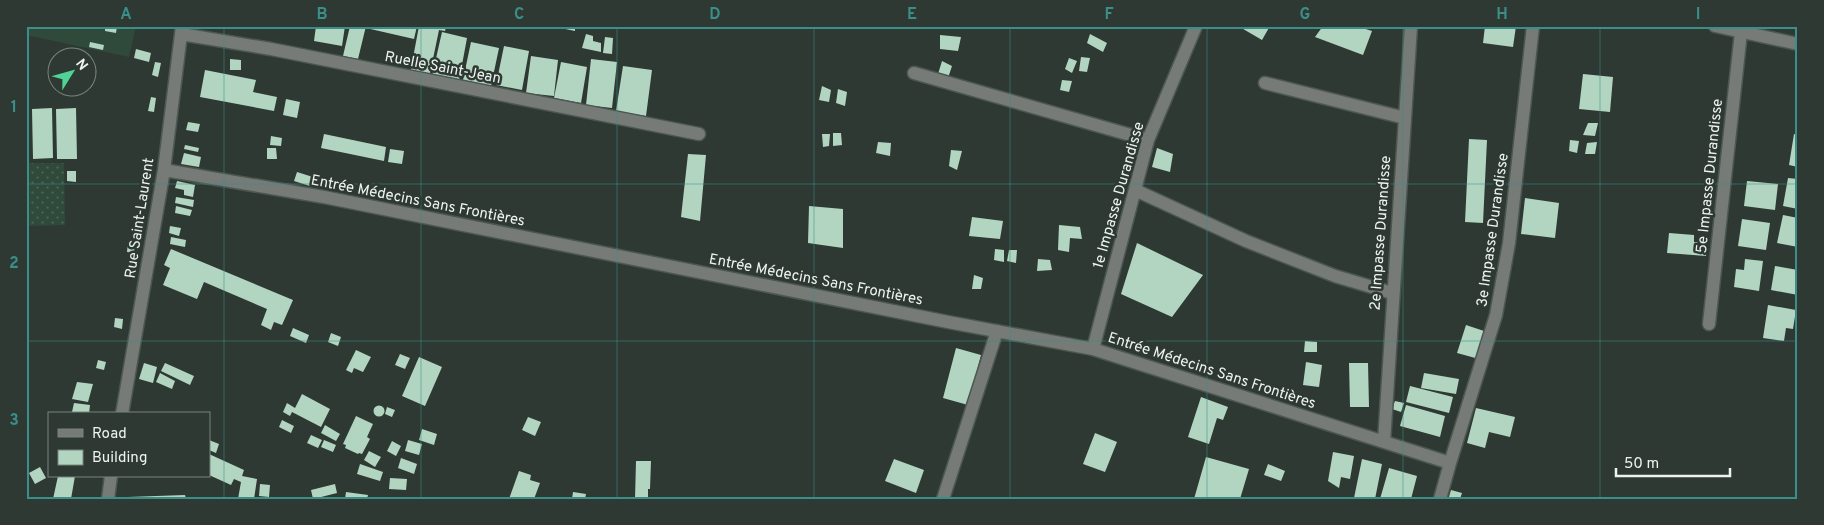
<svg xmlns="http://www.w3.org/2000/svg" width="1824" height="525" viewBox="0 0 1824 525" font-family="Overpass,sans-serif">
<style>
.grass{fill:url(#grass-dots)}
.garden{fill:#2f4a3b}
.building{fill:#b2d5c1}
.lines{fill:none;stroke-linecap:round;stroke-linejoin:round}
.minor-casing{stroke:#4d5751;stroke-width:15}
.minor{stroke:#767b78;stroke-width:12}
.grid{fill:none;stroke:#3b8f88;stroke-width:1;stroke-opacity:0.55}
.labels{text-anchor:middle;stroke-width:5;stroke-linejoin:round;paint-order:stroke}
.street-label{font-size:15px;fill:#edf4f0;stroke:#2f3933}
.neatline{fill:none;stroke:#3b8f88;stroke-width:2}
.grid-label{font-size:16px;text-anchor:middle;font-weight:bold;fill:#3b8f88}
</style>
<defs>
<pattern id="grass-dots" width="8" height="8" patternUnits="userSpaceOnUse" patternTransform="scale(1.25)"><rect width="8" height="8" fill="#2f4a3b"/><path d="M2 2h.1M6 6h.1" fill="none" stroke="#4d6558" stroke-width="1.8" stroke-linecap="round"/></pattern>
</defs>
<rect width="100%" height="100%" fill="#2f3933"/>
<!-- grass -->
<path class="grass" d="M26,163h38l1,62 -39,1z"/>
<!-- garden -->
<path class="garden" d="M26,26h110l-7,31 -103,-22z"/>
<!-- building -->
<path class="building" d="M105,26h12l-1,7 -11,-2z
M316,26h29l-3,20 -28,-5z
M350,26h16l-8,33 -15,-3z
M367,26h50l-3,13 -48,-11z
M419,26l27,1 -1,4 -6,-1 -10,48 -19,-4z
M551,26h24v5z
M1238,26h32l-8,14z
M1323,26h33l16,5 -9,24 -48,-18z
M1485,26h31l-3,21 -30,-4z
M442,32l25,6 -8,43 -27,-5z
M586,34l7,2v5l8,2v9l-19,-4z
M1090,34l17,9 -4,9 -16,-9z
M940,35l21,2 -3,14 -18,-2z
M605,37l8,1 -1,16 -9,-1z
M90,42l14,3 -1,5 -14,-3z
M471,42l28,6 -8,38 -28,-6z
M504,46l25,5 -7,39 -26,-5z
M136,49l15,4 -2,9 -15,-4z
M531,56l27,4 -4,36 -28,-3z
M1081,57l9,1 -3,14 -8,-1z
M1069,58l8,3 -5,12 -7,-4z
M230,59l11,1v10h-11z
M591,59l26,3 -5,46 -26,-3z
M942,61l10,5 -4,12 -10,-4z
M155,62l6,1 -3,14 -6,-2z
M561,62l26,5 -6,36 -27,-5z
M623,66l29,4 -6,46 -30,-5z
M205,70l51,10 -3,12 24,5 -3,14 -74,-14z
M1583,74l30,3 -3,35 -31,-3z
M1062,80l10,1 -3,11 -9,-2z
M822,86l9,4 -2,12 -10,-2z
M838,89l9,3 -2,14 -9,-3z
M151,97l5,1 -2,14 -6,-1z
M286,99l14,3 -3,16 -14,-3z
M52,108l1,50 -20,1 -1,-50z
M76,108l1,51h-20l-1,-50z
M26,110h2l1,50h-3z
M188,122l12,2 -2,8 -12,-2z
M1588,123h10l-3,13 -12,-1z
M833,133h8l1,12 -9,1z
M324,134l62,13 -2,14 -63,-13z
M822,134h8l-1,12 -6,1z
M1794,134l4,1v32l-9,-2z
M271,136l11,2 -1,8 -11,-1z
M1469,139l18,1 -4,83 -18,-1z
M1570,140l9,1 -2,12 -8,-2z
M878,142l13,1 -1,13 -14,-3z
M1597,142l-2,12h-10l2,-11z
M185,145l14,3 -1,4 -14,-3z
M267,148h9l1,11h-10z
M1157,148l16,6 -3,18 -18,-5z
M390,149l14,2 -2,13 -14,-2z
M951,150l11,1 -5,19 -8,-4z
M184,153l17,4 -2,10 -18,-3z
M688,154l18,1 -6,66 -19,-4z
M67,171h9v11l-9,-1z
M297,172l19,6 -3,9 -19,-6z
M1788,178l10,1v30l-15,-3z
M177,181l18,4 -2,12 -9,-2v-5l-9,-2z
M1747,181l31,3 -3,26 -31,-4z
M176,197l18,3 -1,7 -18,-4z
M1525,198l34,5 -4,35 -34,-4z
M176,206l16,4 -2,6 -15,-3z
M809,206l34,3v39l-35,-5z
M1783,215l15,3v29l-21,-4z
M972,217l31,4 -3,18 -31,-3z
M1742,219l28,4 -4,27 -28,-4z
M1059,225l21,2 2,12 -12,-1 -1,14 -11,-2z
M170,226l11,2 -2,8 -10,-3z
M1669,233l25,2v7l13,1 -1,13 -39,-3z
M171,237l15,3 -1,7 -15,-3z
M128,241l7,1 -1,11 -7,-1z
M1137,243l66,32 -31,42 -51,-23z
M171,249l122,51 -11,25 -8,-3 -3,8 -10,-5 6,-16 -63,-27 -7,17 -34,-14 7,-17 -6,-3z
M995,249l9,1v12l-10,-2z
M1009,250h8l-1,13 -9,-2z
M1038,259l12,1 2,10 -15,1z
M1745,259l18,2 -4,30 -25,-4 2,-18 8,1z
M1775,266l23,4v25l-27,-5z
M974,275l9,3 -2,11h-9z
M1768,305l28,5 -3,19 -7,-1 -2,13 -21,-3z
M115,318l8,1 -1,10 -8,-2z
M1466,325l21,7 -8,27 -22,-6z
M293,328l16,7 -3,8 -16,-7z
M331,333l10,4 -3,9 -10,-4z
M1305,341l12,1v10h-13z
M956,348l25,7 -13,50 -25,-7z
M356,350l15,7 -8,15 -9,-4 -2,5 -6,-3z
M400,354l10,4 -5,11 -10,-4z
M419,357l23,10 -17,39 -23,-10z
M98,360l8,2 -2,8 -8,-2z
M1306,362l16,3 -3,22 -16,-2z
M144,363l13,4 -4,16 -14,-4z
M165,363l29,13 -4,9 -29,-14z
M1349,363h19l1,44h-19z
M160,373l15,8 -3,8 -16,-7z
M1424,373l35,6 -3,15 -35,-6z
M77,382l16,2 -5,18 -16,-3z
M1410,386l43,11 -4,16 -43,-11z
M302,394l28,15 -9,18 -29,-15 -2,4 -7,-4 4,-9 8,5z
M1201,397l27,10 -5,13 -6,-2 -8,26 -21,-7z
M1395,401l9,2 -3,9 -9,-3z
M74,403l16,2 -1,9 -17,-2z
M1406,405l39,11 -5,21 -40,-11z
M373.5 411a5.5 5.5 0 1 1 11 0a5.5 5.5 0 1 1-11 0Z
M387,407l8,3 -3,7 -7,-3z
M1476,408l39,9 -5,20 -21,-5 -4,16 -18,-5z
M356,416l17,8 -6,13 3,2 -8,15 -3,-1 -1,1 -13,-6 1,-3 -3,-1z
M528,417l13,5 -6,14 -13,-6z
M282,420l12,6 -3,7 -12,-6z
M325,425l15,9 -4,7 -15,-8z
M422,429l15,5 -3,11 -15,-5z
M1095,433l22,9 -12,30 -22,-8z
M311,435l11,5 -4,8 -11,-5z
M209,440l10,4 -3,9 -7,-3z
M324,440l12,5 -3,7 -12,-5z
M408,440l14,4 -3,11 -14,-4z
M392,441l9,5 -5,10 -9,-5z
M369,451l12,6 -6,10 -11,-7z
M1333,452l21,4 -4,23 -9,-2 -2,11 -11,-7z
M209,454l35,16 -2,6 15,3 -3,20h-16l3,-17 -7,-3 -3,6 -22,-10z
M1206,457l43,12 -9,30h-46z
M401,458l16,6 -3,10 -16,-6z
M894,459l30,11 -8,23 -31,-12z
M1362,459l20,5 -7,35 -21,-1z
M636,461h15l-1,28h-2v10h-13z
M360,464l23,8 -3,9 -23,-7z
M1268,464l17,7 -4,10 -17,-6z
M40,467l6,11 -11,6 -6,-11z
M1389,468l28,8 -6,23h-31z
M519,471l12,4 -1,5 10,3 -6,16h-25z
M58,476h17l-4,23h-18z
M390,478l17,1 -1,11 -17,-1z
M260,484l10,1 -1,12 -10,-1z
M335,484l2,9 -24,6 -2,-9z
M1451,490l11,3 -2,6 -11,-2z
M346,492l22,3 -1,4h-22z
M573,492l13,2 -1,5h-13z
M185,495l1,4h-58v-2z"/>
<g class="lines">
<!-- minor casing -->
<g class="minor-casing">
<path id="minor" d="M1715,26l83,18
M181,34l90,15 428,85
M914,73l234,67
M1265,83l140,35
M164,170l160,27 624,125 145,27 357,114
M1135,190l111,51 89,35 57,17
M1709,324l32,-292
M1093,349l55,-209 48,-114
M122,414l42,-244 18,-144
M1384,442l27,-416
M108,499l3,-23
M943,499l54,-168
M1440,499l10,-36 46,-148 13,-72 24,-217"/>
</g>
<!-- minor -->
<use href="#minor" class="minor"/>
</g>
<!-- grid -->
<path class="grid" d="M224,26v473M421,26v473M617,26v473M814,26v473M1010,26v473M1207,26v473M1403,26v473M1600,26v473M26,184h1772M26,341h1772"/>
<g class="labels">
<!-- street labels -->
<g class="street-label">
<text transform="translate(443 67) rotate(11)" y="5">Ruelle Saint-Jean</text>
<text transform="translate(1709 176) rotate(-84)" y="5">5e Impasse Durandisse</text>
<text transform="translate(1118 195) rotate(-74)" y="5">1e Impasse Durandisse</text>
<text transform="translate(418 200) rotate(11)" y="5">Entrée Médecins Sans Frontières</text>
<text transform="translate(139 218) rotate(-81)" y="5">Rue Saint-Laurent</text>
<text transform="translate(1492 230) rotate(-82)" y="5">3e Impasse Durandisse</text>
<text transform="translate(1380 233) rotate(-86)" y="5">2e Impasse Durandisse</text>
<text transform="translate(816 279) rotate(11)" y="5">Entrée Médecins Sans Frontières</text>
<text transform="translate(1212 370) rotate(18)" y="5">Entrée Médecins Sans Frontières</text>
</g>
</g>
<!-- border -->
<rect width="1824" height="525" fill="none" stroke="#2f3933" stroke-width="55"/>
<!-- legend -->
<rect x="48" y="412" width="162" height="65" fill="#2f3933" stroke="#7b847f"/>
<rect x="58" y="429" width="25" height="8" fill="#767b78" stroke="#7b847f"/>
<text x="92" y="438" font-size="15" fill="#edf4f0">Road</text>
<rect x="58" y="450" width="25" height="15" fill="#b2d5c1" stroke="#7b847f"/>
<text x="92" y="462" font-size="15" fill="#edf4f0">Building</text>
<!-- north arrow -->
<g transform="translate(72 72) rotate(53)"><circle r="24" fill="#2f3933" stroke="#7b847f"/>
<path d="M0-4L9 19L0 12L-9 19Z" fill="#51d398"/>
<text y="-8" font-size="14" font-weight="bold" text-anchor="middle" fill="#edf4f0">N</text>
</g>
<!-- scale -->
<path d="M1616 468v8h114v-8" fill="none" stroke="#edf4f0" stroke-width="2.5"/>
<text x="1624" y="468" font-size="15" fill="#edf4f0" stroke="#2f3933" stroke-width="4" paint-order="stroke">50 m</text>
<rect x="28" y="28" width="1768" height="470" class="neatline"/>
<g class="grid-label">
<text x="126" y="19">A</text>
<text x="322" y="19">B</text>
<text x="519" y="19">C</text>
<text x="715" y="19">D</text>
<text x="912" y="19">E</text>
<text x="1109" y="19">F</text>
<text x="1305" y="19">G</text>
<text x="1502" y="19">H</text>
<text x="1698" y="19">I</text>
<text x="14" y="112">1</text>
<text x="14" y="268">2</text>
<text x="14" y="425">3</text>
</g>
</svg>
